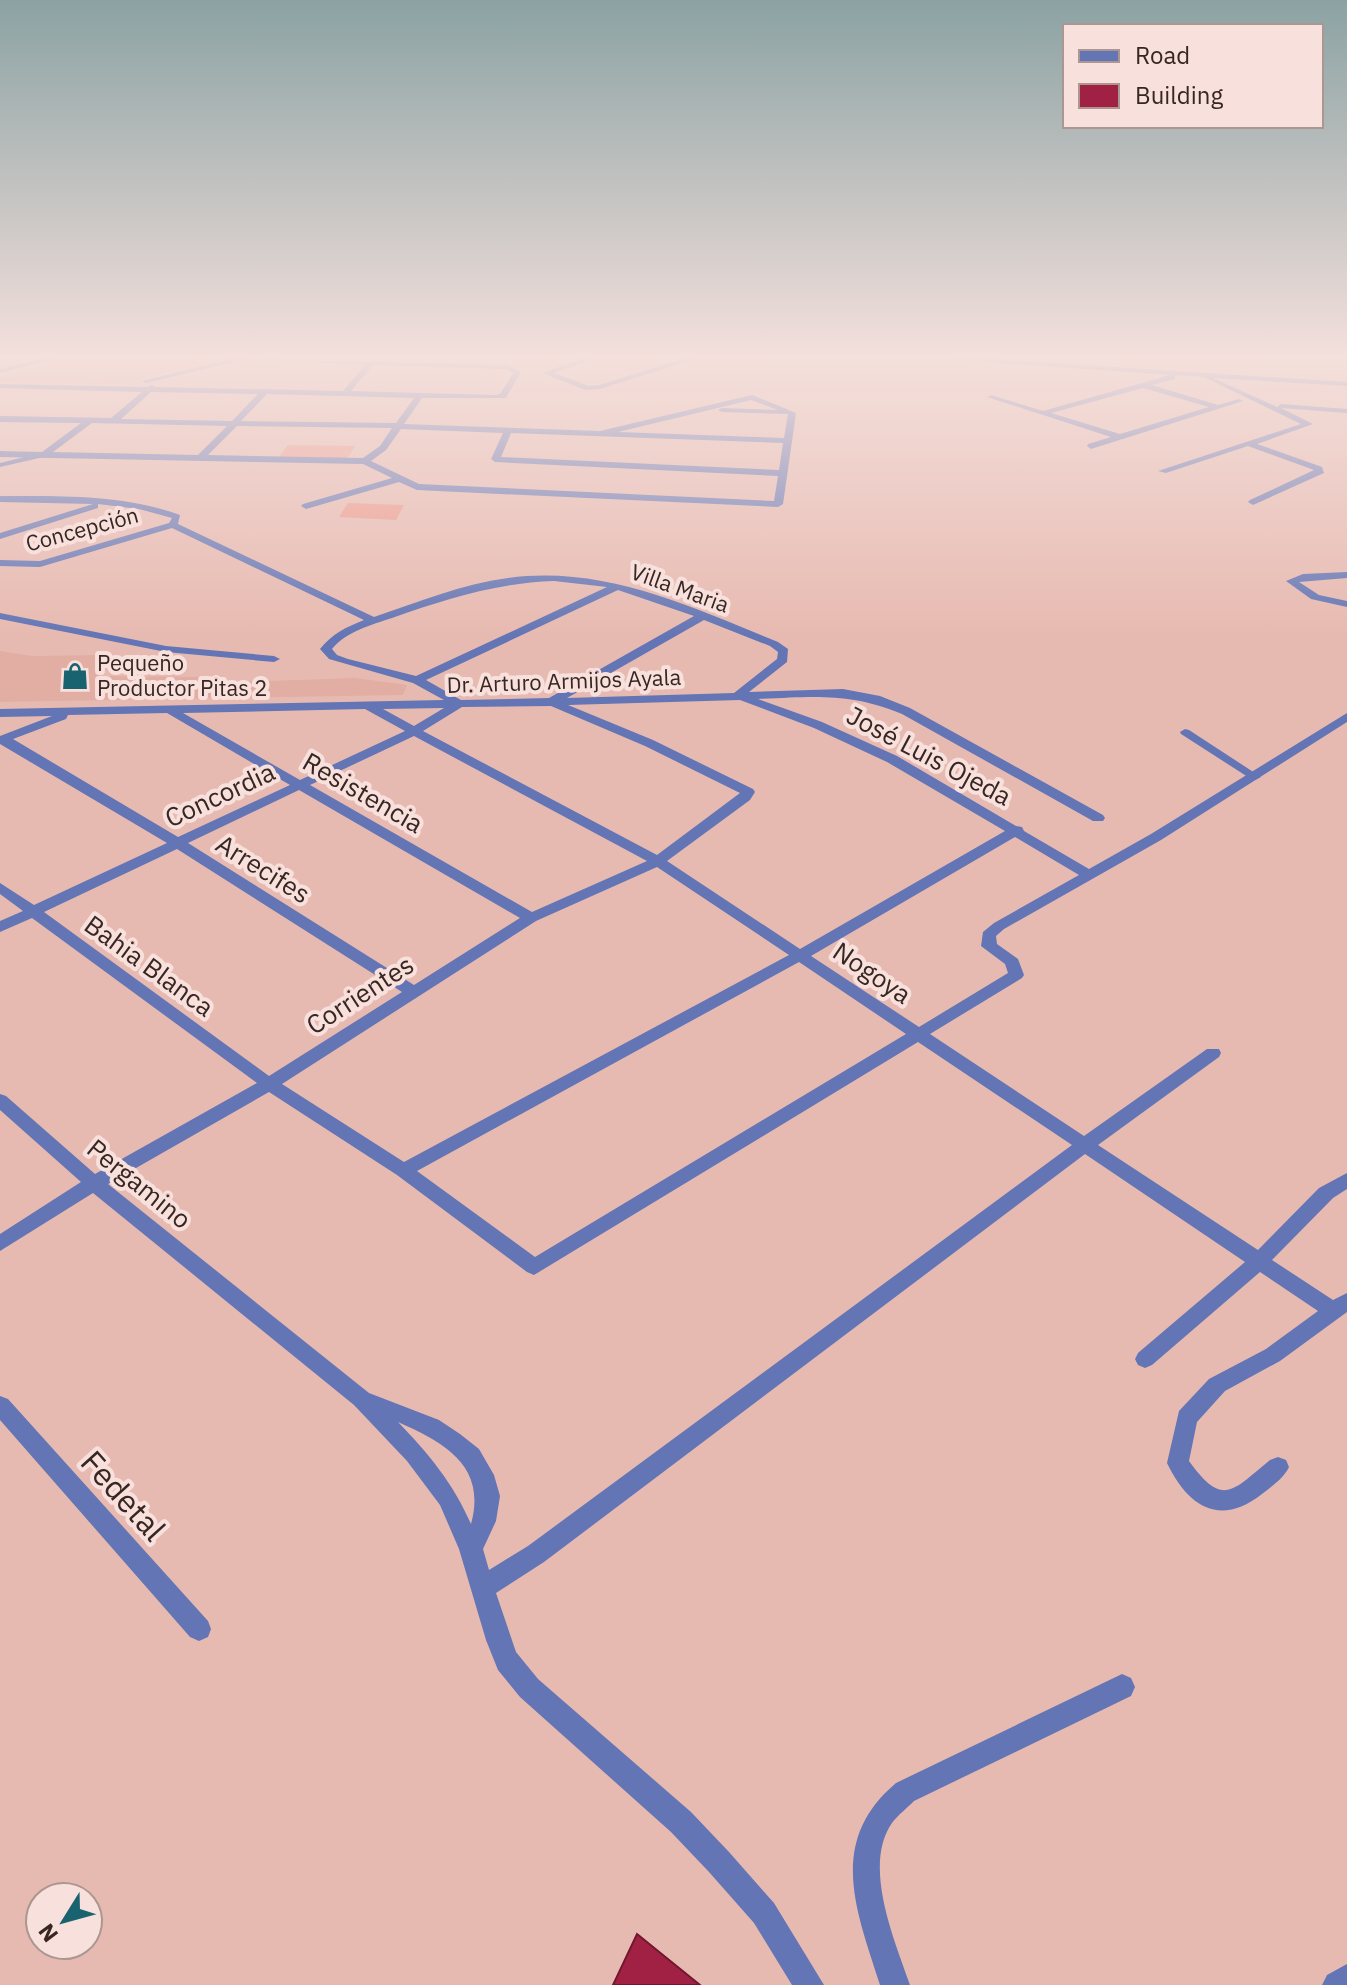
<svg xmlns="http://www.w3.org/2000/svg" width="1347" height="1985" viewBox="0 0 1347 1985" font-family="'IBM Plex Sans',sans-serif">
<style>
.built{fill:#e2ada3}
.green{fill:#ec9889}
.building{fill:#a12144;stroke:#711730;stroke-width:2}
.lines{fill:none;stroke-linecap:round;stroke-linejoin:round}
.lane{fill:#6375b4;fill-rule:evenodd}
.street{fill:#6375b4;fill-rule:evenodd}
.labels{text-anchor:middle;stroke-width:8;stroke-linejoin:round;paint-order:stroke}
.far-street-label{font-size:22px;fill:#372622;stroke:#f8e0dc}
.far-poi-label{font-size:22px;fill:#372622;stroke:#f8e0dc;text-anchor:start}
.street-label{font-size:26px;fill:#372622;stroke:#f8e0dc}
.near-street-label{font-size:32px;fill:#372622;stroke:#f8e0dc}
</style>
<rect width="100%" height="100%" fill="#e7bab1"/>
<!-- built -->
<path class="built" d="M68,359h159l-107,25 -120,-2v-7z
M0,651l32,5 72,-1 -5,21 104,1 6,6 146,-5 52,7 -4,10 -403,7z"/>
<!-- green -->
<path class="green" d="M288,445l67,1 -8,13 -69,-1z
M348,503l56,2 -8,15 -57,-3z"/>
<!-- building -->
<path class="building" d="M637,1934l63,51h-87z"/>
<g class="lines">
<!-- lane -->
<path class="lane" d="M45,452h3v4l-48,11v-4z
M1185,729l4,1 72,47 -6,3 -4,-1 -70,-45 -1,-2z"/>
<!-- street -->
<path class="street" d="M40,359h15l-55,14v-4z
M231,359h15l-100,24 -4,-2z
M250,359l258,6 13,7 -15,26h-84l-18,26 196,7 152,-36 44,18 -13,91 -5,3 -361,-17 -18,-8 -93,27 -5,-3 2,-2 89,-26 -29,-14 -363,-7v-6l42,1 39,-29 -81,-1v-6l111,2 31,-26 -142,-4v-4l147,3 5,-2 4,2 187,4 22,-26zM373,365l133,4 7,4 -13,21 -4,1 -145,-4zM151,392l107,2 -26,27 -111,-2zM267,394l147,4 -18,25 -155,-2zM751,400l27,10 -56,-2 -4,2 4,2 66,2 -4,24 -166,-6zM92,423l135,3 -29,29 -145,-3zM237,426l155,2 -12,18 -17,12 -155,-3zM401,429l102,4 -12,26 4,3 283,14 -4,25 -355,-17 -48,-23 15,-11zM511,433l272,10 -4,27 -278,-13z
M581,359h13l-40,14 35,13 10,-1 83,-26h13l-95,30 -15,1 -43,-17z
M946,359h45l356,23v4l-134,-8 64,29 4,-3 66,5v4l-66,-5 32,16 -56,20 65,23 2,6 -71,32 -5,-3 2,-2 64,-30 -66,-24 -82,27 -8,-2 143,-47 -97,-47 -29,-2v4l-23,6 66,20 21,-6 4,2 -152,48 -4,-3 1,-2 23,-7 -124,-40 4,-2 52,16 127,-36zM1143,388l66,19 -89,27 -69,-21z
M0,496c60,0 123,-2 180,19l-2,9 196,93c44,-15 88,-33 134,-39 97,-13 183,29 270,64l10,7 -1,13 -38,30 94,-3 37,7 30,12 193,107 2,3 -2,3h-10l-191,-107c-54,-22 -88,-17 -144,-15l64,23 75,34 119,70 6,1 2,4 65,38 62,-35 196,-121v9l-186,118 -157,89 -8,7 1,8 21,15 6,16 -2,3 -92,56 154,102 123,-87h12l2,4 -2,4 -121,88 160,105 61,-62 28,-15v16l-14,9 -61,62 61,40 14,-7v19l-67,49 -55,30 -28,31 -8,39c34,47 43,30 81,-1l8,-3 8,3 3,7c-5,11 -17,19 -27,27 -42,33 -74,13 -95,-31l12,-52 30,-32 57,-30 52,-38 -58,-39 -108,93 -7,3 -7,-3 -3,-6 3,-6 107,-91 -160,-108 -541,408 -48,31 20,59 22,27 153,133 38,40 45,51 50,82h-32l-38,-62 -45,-51 -38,-40 -151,-135 -22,-27 -12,-30 -27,-91 -19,-44 -33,-44 -53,-56 -261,-212 -93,58v-17l81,-52 -81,-72v-16l6,2 89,78 162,-91 -225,-165 -32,14v-11l23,-10 -23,-17v-11l34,22 133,-62 -167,-99v-8l52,-20 -52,1v-8l444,-9 -31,-17 -84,-24 -9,-10c12,-15 26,-22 44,-29l-192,-92 -132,39 -40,-1v-6l40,1 129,-38 3,-5 -33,-9 -41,-5v4l-98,31v-6l93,-29 -93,-2zM554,581l53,6 -191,89 -68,-17 -11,-4 -5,-6c15,-18 39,-24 60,-31 54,-19 104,-35 162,-37zM618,590l76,26 -145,82 -88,2 -35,-20zM704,620l66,26 8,6 -1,7 -43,34 -167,5zM740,700l74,28 73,34 118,69 -205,118 -133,-88 83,-61 5,-8 -2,-3 -100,-49 -85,-35zM551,706l94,40 95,47 -83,62 -234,-124 39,-24zM444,708l-30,18 -31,-17zM365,709l40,22 -105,49 -117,-67zM167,713l123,72 -112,52 -165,-98 53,-20 2,-4zM414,736l233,125 -115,51 -222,-127zM299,790l221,128 -106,67 -226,-142zM1015,837l64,38 -85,48 -11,9 -2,14 24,18 3,9 -89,54 -108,-71zM177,849l225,143 -133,84 -225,-164zM657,867l132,88 -385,207 -122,-78 254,-163zM799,962l107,72 -371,223 -118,-86zM918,1042l154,103 -544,401 -39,24 -6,-21 13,-28 4,-25 -6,-21 -15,-26 -19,-15 -21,-14 -70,-27 -261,-209 161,-92 128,83 130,97 7,3zM398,1422c47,21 89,44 73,102 -18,-41 -42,-70 -73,-102z
M1347,572v6l-48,4 20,13 28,6v6l-36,-8 -25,-18 17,-7z
M0,613l166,33 108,10 6,3 -6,3 -108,-10 -166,-33z
M0,1396l8,3 200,222 3,8 -3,8 -9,4 -9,-4 -190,-217z
M1122,1674l9,4 4,9 -4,9 -217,105c-7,7 -16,14 -22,22 -30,43 3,118 18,162h-30c-23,-73 -54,-143 16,-202z
M1347,1964v21h-25l5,-10z"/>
</g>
<!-- sky -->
<linearGradient id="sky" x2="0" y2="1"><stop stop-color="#8ba2a3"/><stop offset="0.56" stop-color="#f4e0dc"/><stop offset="1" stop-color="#f4e0dc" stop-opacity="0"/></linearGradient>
<rect width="1347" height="637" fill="url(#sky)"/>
<!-- icons -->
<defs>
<g id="shop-bare" transform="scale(2.16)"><path d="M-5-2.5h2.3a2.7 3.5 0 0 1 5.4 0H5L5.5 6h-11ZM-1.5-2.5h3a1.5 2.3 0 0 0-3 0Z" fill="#18636f" stroke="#f8e0dc" stroke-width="2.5" paint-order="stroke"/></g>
</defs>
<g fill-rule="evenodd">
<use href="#shop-bare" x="75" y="676"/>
</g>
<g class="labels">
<!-- far-street labels -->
<g class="far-street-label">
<text transform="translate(82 529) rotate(-15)" y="8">Concepción</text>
<text transform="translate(680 588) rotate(20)" y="8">Villa Maria</text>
<text transform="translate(564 681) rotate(-2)" y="8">Dr. Arturo Armijos Ayala</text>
</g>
<!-- far-poi labels -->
<g class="far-poi-label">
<text x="97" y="671">Pequeño<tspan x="97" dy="25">Productor Pitas 2</tspan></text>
</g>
<!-- street labels -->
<g class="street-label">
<text transform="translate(929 756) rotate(28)" y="9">José Luis Ojeda</text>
<text transform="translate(363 793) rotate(30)" y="9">Resistencia</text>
<text transform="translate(220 795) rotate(-25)" y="9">Concordia</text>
<text transform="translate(263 869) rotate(32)" y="9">Arrecifes</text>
<text transform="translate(149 966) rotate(36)" y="9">Bahia Blanca</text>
<text transform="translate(872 973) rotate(34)" y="9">Nogoya</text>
<text transform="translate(360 995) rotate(-33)" y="9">Corrientes</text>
<text transform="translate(139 1184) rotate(39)" y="9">Pergamino</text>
</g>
<!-- near-street labels -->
<g class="near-street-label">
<text transform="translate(123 1496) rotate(48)" y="11">Fedetal</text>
</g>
</g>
<!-- legend -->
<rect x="1063" y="24" width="260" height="104" fill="#f8e0dc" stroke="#ab9692" stroke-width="2"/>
<rect x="1079" y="50" width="40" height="12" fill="#6375b4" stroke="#ab9692" stroke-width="2"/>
<text x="1135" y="64" font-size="24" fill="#372622">Road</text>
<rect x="1079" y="84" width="40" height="24" fill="#a12144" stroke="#ab9692" stroke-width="2"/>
<text x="1135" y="104" font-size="24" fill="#372622">Building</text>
<!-- north arrow -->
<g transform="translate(64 1921) rotate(233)"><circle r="38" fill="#f8e0dc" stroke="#ab9692" stroke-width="2"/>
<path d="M0-6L14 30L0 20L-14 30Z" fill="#18636f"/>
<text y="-12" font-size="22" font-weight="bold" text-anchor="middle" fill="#372622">N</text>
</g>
</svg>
